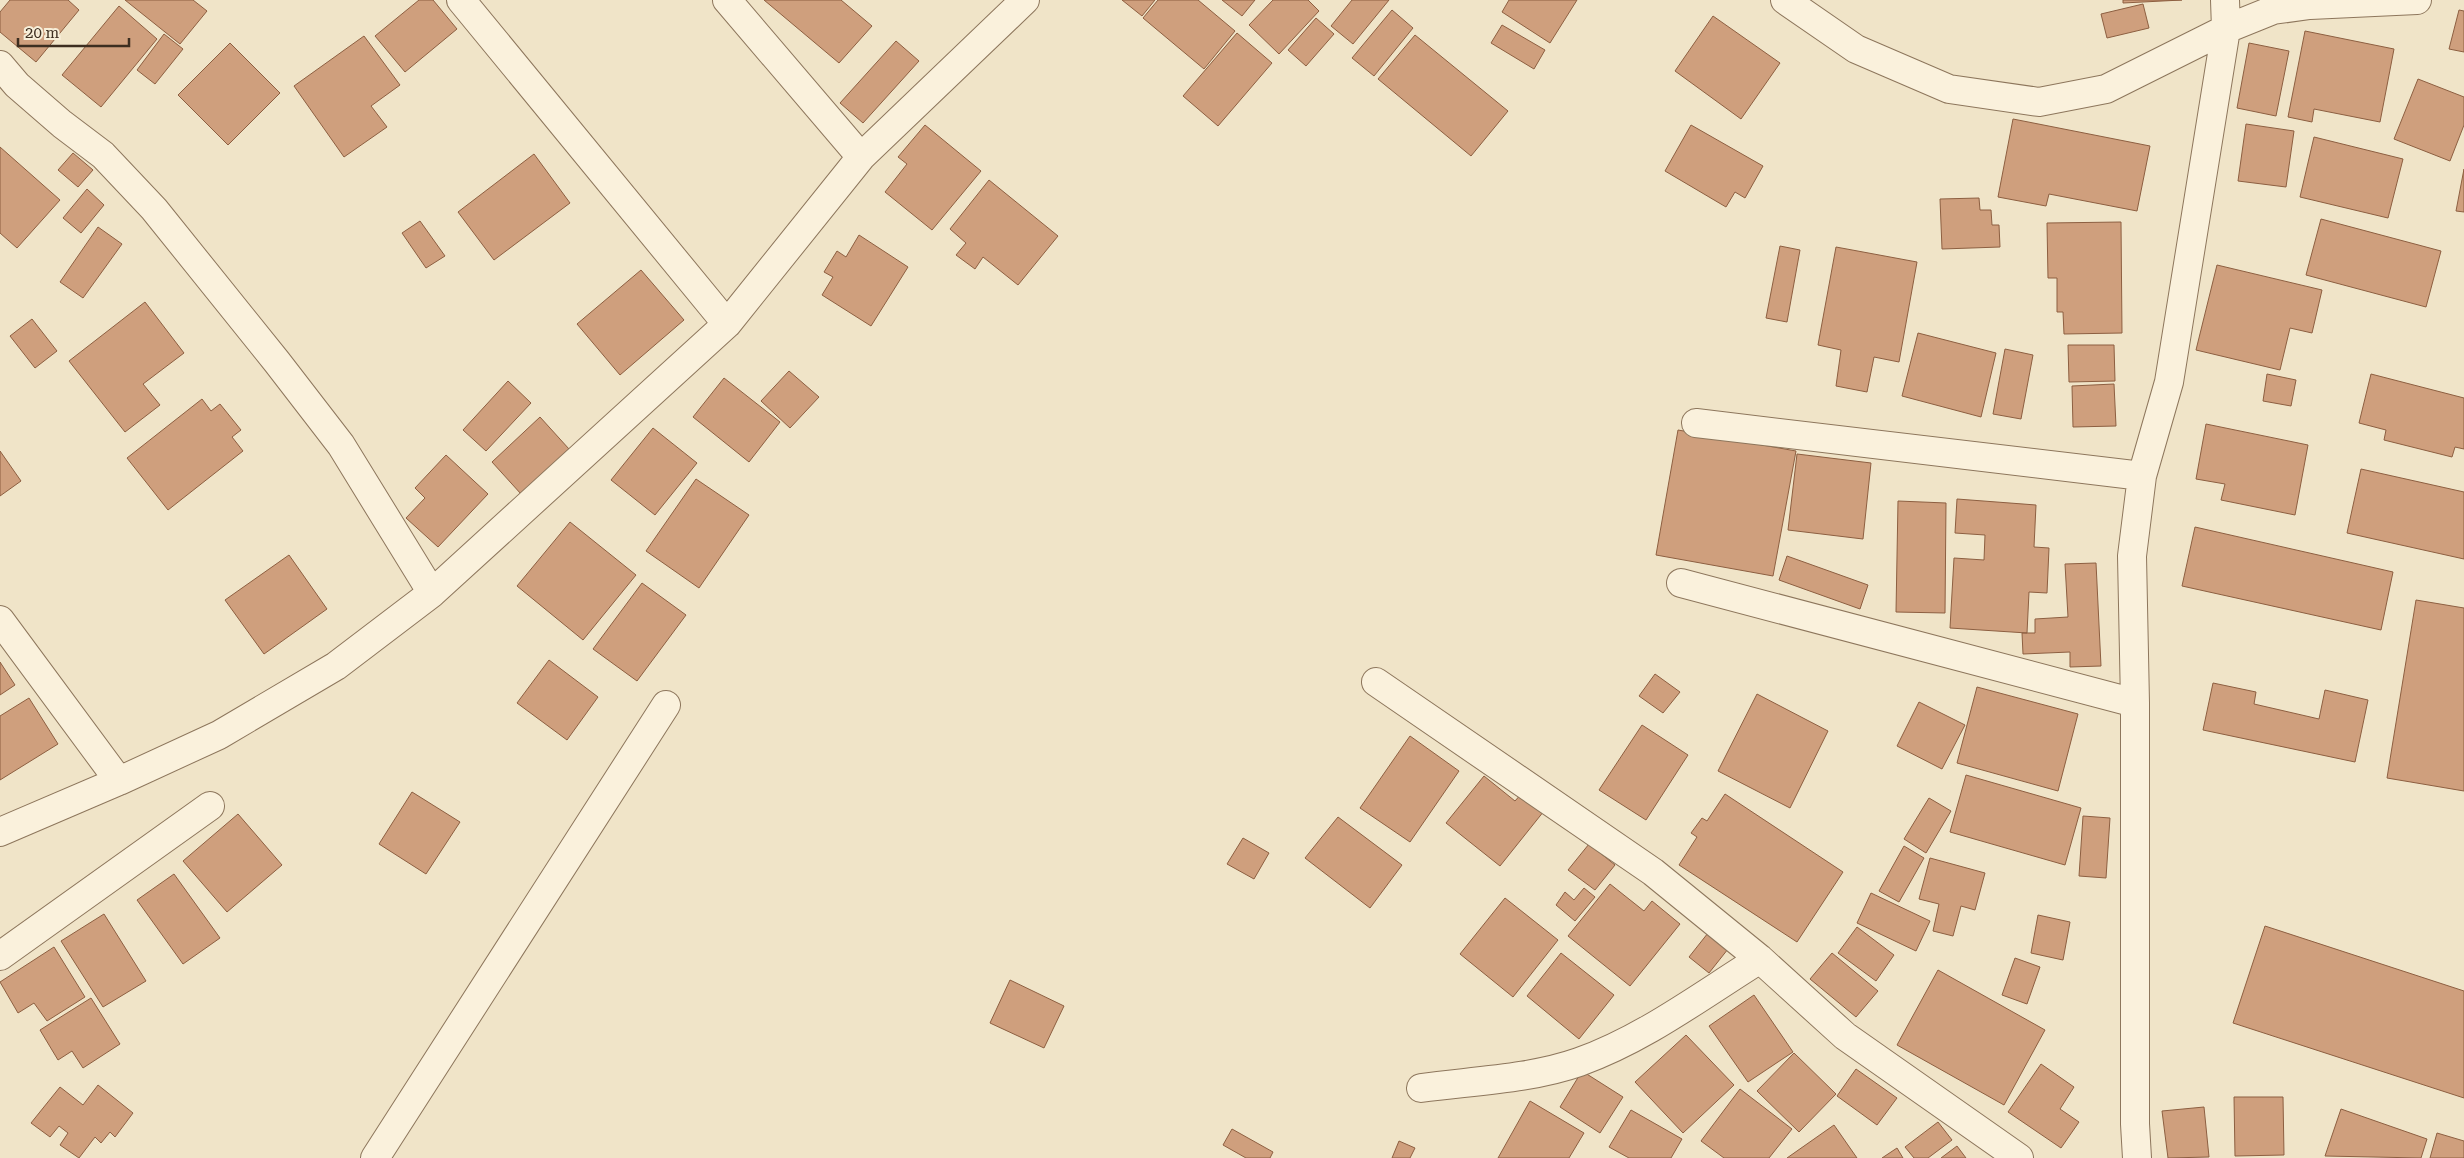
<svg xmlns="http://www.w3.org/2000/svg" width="2464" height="1158" viewBox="0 0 2464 1158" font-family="'Roboto Serif',serif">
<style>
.building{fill:#cf9f7d;stroke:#8d5f41}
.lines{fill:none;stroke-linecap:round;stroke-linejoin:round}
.minor-casing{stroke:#8d765c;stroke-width:30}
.minor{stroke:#faf1dc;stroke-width:28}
</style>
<rect width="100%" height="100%" fill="#f0e4c8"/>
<!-- building -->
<path class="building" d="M10,0h58l11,10 -43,52 -36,-30v-20z
M125,0h68l14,11 -27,33z
M419,0h14l24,29 -52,43 -30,-36z
M764,0h77l31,26 -33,37z
M1122,0h33l-13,16z
M1158,0h40l37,31 -31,38 -61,-51z
M1222,0h33l-13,16z
M1273,0h35l11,11 -40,43 -30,-29z
M1352,0h37l-36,44 -22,-18z
M1509,0h68l-27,43 -48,-31z
M2123,0h59l-59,3z
M2143,4l6,24 -42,10 -6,-24z
M119,6l38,33 -56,68 -39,-32z
M1392,10l21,18 -39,48 -22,-18z
M2459,10l5,1v41l-15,-3z
M1713,16l67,47 -39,56 -66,-48z
M1316,18l18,16 -28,32 -18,-16z
M1502,25l43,25 -11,19 -43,-26z
M2305,31l89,18 -14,73 -66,-13 -2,13 -24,-5z
M1237,33l35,30 -54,63 -35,-30z
M164,34l19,15 -28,35 -18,-14z
M1415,35l93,76 -37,45 -93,-77z
M364,36l36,49 -29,21 16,21 -43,30 -50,-71z
M896,41l23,20 -56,62 -23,-20z
M230,43l50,50 -52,52 -50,-50z
M2249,43l40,8 -13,65 -39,-8z
M2418,79l46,18v28l-14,36 -56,-22z
M2013,119l137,27 -13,65 -88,-17 -3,12 -48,-9z
M2246,124l48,7 -8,56 -48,-6z
M925,125l56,46 -49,59 -47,-38 22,-28 -9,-7z
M1691,125l72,41 -18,32 -10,-6 -9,15 -61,-36z
M2314,137l89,22 -15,59 -88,-21z
M0,147l60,53 -43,48 -17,-15z
M73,153l20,17 -15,17 -20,-17z
M534,154l36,49 -76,57 -36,-48z
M2464,169v43l-8,-1z
M989,180l69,56 -40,49 -35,-28 -8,12 -19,-14 10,-12 -16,-14z
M87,189l17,16 -23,28 -18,-15z
M1979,198l1,12h11l1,15h7l1,22 -58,2 -2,-50z
M2321,219l120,32 -15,56 -120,-32z
M420,221l25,35 -19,12 -24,-35z
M2121,222l1,111 -58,1 -1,-22h-6v-34h-9l-1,-55z
M98,227l24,17 -39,54 -23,-16z
M859,235l49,32 -37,59 -49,-31 11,-18 -9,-5 13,-21 9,6z
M1780,246l20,4 -13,72 -21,-4z
M1836,247l81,15 -18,100 -25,-5 -7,35 -31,-6 5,-36 -23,-5z
M2217,265l105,25 -10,43 -22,-5 -10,42 -84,-20z
M641,270l43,50 -64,55 -43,-51z
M145,302l39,51 -41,31 17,21 -35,27 -56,-71z
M32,319l25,32 -22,17 -25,-32z
M1918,333l78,20 -15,64 -79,-21z
M2068,345h46l1,36 -46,1z
M2005,349l28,6 -12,64 -28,-5z
M789,371l30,26 -29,31 -29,-27z
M2267,374l29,6 -5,26 -28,-5z
M2371,374l93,24v51l-9,-2 -3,10 -68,-17 2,-10 -27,-7z
M724,378l56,44 -31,40 -56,-45z
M508,381l23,22 -45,48 -23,-21z
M2114,384l2,42 -43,1 -1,-41z
M202,399l9,12 9,-7 21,26 -9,7 11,14 -75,59 -41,-52z
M540,417l29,32 -48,45 -29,-32z
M2206,424l102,21 -13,70 -74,-15 4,-16 -29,-5z
M653,428l44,35 -42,52 -44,-35z
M1678,430l118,21 -23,125 -117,-21z
M0,451l21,30 -21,15z
M1797,454l74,9 -8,76 -75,-9z
M446,455l42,39 -50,53 -32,-29 19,-20 -10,-10z
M2361,469l103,23v67l-117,-26z
M696,479l53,36 -50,73 -53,-37z
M1957,499l79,6 -2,42 15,1 -2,45 -18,-1 -2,41 -77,-5 4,-70 30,2 1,-25 -30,-2z
M1898,501l48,2 -1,110 -49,-1z
M570,522l66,53 -53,65 -66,-54z
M2195,527l198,45 -12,58 -199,-44z
M289,555l38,54 -63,45 -39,-54z
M1787,556l81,29 -8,24 -81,-29z
M2096,563l5,103 -31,1v-15l-47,2 -1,-21h13v-14l33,-2 -3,-53z
M642,583l44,32 -49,66 -44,-32z
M2416,600l48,8v183l-77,-13z
M549,660l49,37 -31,43 -50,-37z
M0,662l15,23 -15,10z
M1655,674l25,18 -17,21 -24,-17z
M2213,683l43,9 -2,12 65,15 6,-29 43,10 -13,62 -152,-32z
M1977,687l101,27 -20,77 -101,-28z
M1757,694l71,37 -38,77 -72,-37z
M29,698l29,46 -58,36v-64z
M1919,702l46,23 -23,44 -45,-23z
M1642,725l46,30 -42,65 -47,-30z
M1410,736l49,35 -49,71 -50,-34z
M1966,775l115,33 -16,57 -115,-33z
M1484,776l31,25 7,-8 22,18 -44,55 -54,-43z
M412,792l48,30 -34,52 -47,-30z
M1725,794l118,78 -46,70 -118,-77 18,-28 -6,-4 11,-15 5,3z
M1929,798l22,13 -25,42 -22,-14z
M238,814l44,51 -55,47 -44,-51z
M2083,816l27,2 -4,60 -27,-2z
M1338,817l64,48 -32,43 -65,-50z
M1243,838l26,15 -15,26 -27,-15z
M1589,844l26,21 -20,25 -27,-20z
M1904,846l20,12 -25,44 -20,-11z
M1930,858l55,15 -10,37 -14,-4 -8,30 -20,-5 6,-27 -20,-5z
M174,874l46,64 -37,26 -46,-64z
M1610,884l34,27 8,-10 28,23 -50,62 -62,-50z
M1584,888l11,9 -20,24 -19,-16 9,-13 9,8z
M1871,893l59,28 -14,30 -59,-28z
M1505,898l53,42 -45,57 -53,-43z
M104,914l42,67 -43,26 -42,-66z
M2038,915l32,7 -7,38 -32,-7z
M2265,926l199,65v107l-231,-75z
M1857,927l37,28 -18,26 -38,-28z
M1708,933l20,16 -19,24 -20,-16z
M54,947l31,50 -38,24 -13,-18 -16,10 -18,-31z
M1561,953l53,42 -35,44 -52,-43z
M1832,953l46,38 -22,26 -46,-38z
M2015,958l25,9 -13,37 -25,-9z
M1938,970l107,60 -41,75 -107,-60z
M1010,980l54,26 -20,42 -54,-25z
M1754,995l39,57 -45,30 -39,-56z
M91,998l29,46 -37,24 -11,-17 -14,9 -18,-30z
M1686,1035l48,50 -51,48 -48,-51z
M1794,1053l42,41 -37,38 -42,-41z
M2041,1064l33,23 -14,22 19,13 -18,26 -53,-36z
M1856,1069l41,29 -20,27 -40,-29z
M1582,1071l41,26 -23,36 -40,-26z
M98,1085l35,28 -18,24 -5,-5 -9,11 -6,-6 -16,21 -19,-13 8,-12 -9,-7 -9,11 -19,-14 29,-36 23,18z
M1740,1089l52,40 -23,29h-45l-23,-17z
M2234,1097h49l1,58 -49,1z
M1530,1101l54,32 -15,25h-71z
M2204,1107l5,50 -41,1 -6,-47z
M2341,1109l86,30 -6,19 -96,-2z
M1631,1110l51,29 -11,19h-42l-20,-11z
M1938,1122l14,18 -24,18h-14l-9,-11z
M1834,1125l23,33h-70z
M1232,1129l41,23 -3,6h-24l-23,-13z
M2437,1133l27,8v17h-34z
M1399,1141l16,7 -5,10h-18z
M1957,1146l9,12h-25z
M1897,1148l6,10h-21z"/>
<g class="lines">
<!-- minor casing -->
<g class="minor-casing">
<path id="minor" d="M461,0l266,324
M727,0l134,157
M1785,0l71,49 93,40 90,13 67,-13 120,-60 47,-19 37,-5 107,-5
M0,65l17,20 45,39 41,31 51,54 123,153 64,83 91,148
M1696,423l446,53
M1681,583l454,120
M0,620l119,161
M1376,682l277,190 107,87 85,77 174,122
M0,832l119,-51 100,-46 117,-69 96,-73 295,-269 134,-167 164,-157
M0,956l210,-150
M1421,1088c51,-7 110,-9 158,-26 65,-23 123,-67 181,-103
M375,1158l291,-453
M2137,1158l-2,-34v-421l-3,-147 10,-80 27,-94 57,-353 -1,-29"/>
</g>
<!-- minor -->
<use href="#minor" class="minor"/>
</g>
<!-- scale -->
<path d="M18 38v8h111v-8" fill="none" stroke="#3d2e20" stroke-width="2.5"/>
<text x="25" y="38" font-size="15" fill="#3d2e20" stroke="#f7eed8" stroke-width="4" paint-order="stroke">20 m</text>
</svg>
